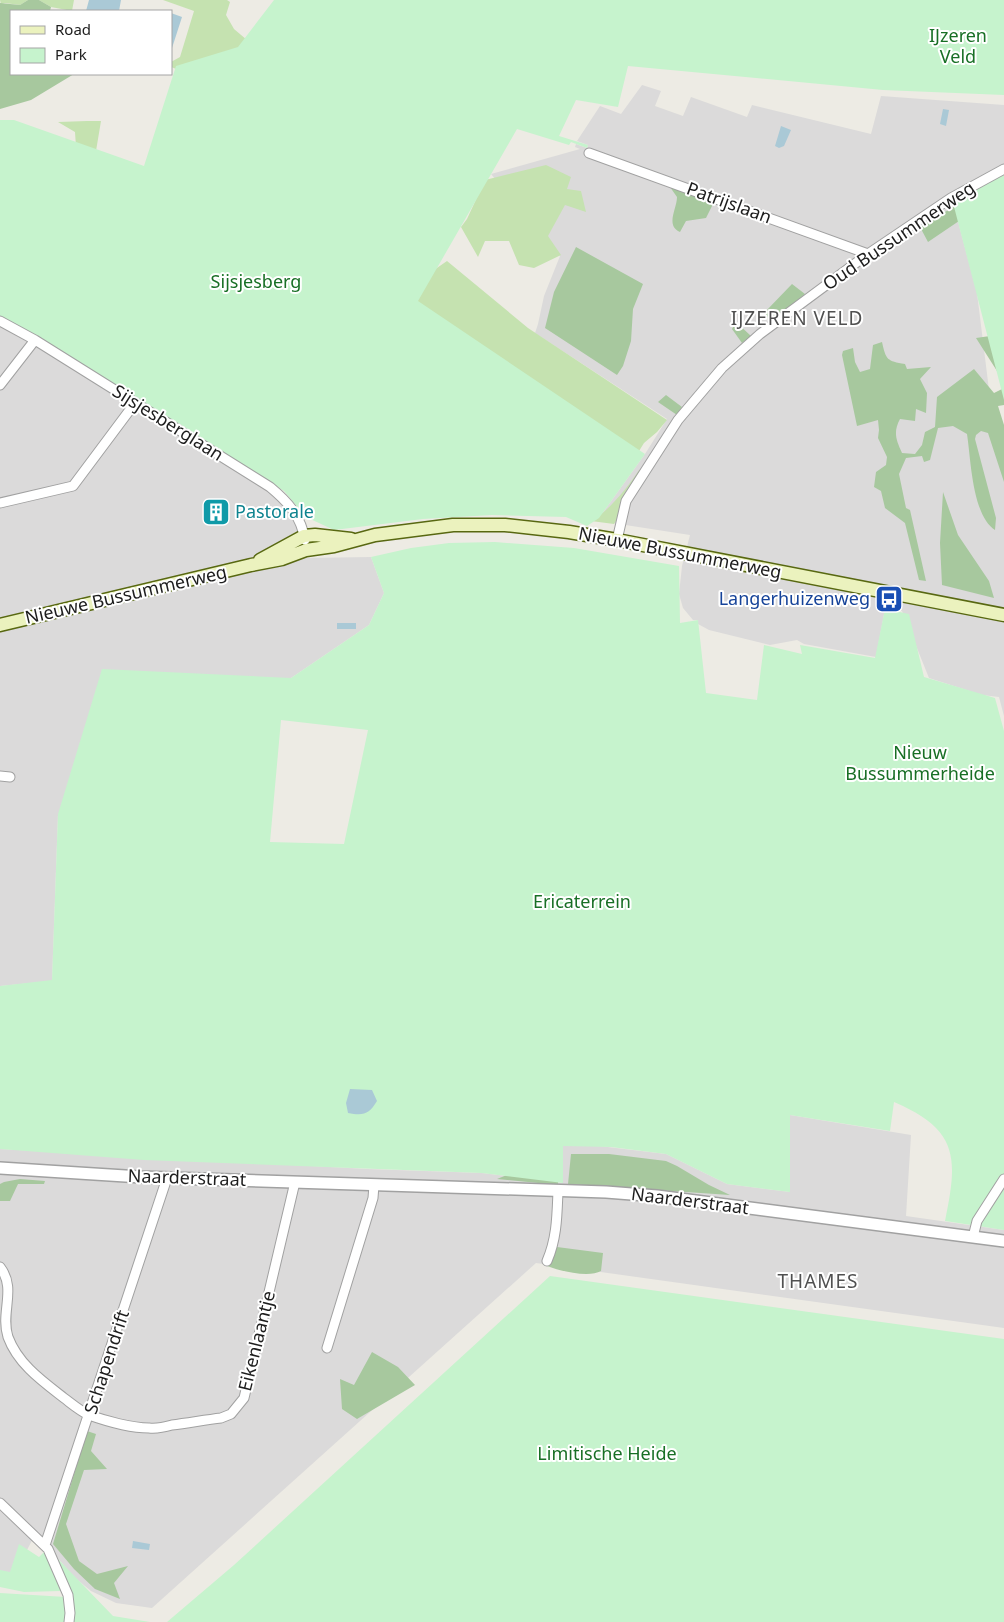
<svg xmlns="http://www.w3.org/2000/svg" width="1004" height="1622" viewBox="0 0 1004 1622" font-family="'Noto Sans',sans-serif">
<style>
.residential{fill:#dbdada}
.grass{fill:#c5e2b0}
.forest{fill:#a7c89e}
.park{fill:#c6f3cd;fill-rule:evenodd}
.water{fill:#aac9d6}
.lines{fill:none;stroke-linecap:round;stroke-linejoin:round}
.minor-casing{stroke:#a1a1a1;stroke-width:11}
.tertiary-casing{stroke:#a1a1a1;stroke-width:14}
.secondary-casing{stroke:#586811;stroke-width:15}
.minor{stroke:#fff;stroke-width:9}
.tertiary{stroke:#fff;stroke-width:11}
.secondary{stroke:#ebf2be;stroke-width:12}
.labels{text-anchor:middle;stroke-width:4;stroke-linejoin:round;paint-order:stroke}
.park-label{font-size:18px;fill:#186f25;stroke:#fff}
.street-label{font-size:18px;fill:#1d1d1d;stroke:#fff}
.culture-label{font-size:18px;fill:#0d838f;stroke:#fff;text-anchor:start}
.transit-label{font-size:18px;fill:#164399;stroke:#fff;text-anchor:end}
.neighbourhood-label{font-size:19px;letter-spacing:1px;fill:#505050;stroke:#fff}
</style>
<rect width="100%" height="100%" fill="#edebe4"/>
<!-- residential -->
<path class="residential" d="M642,85l19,6 -6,15 28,10 8,-19 56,20 5,-12 119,29 10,-38 123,9v60l-53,30 26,98 13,105 14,47v271l-5,-19 -17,-2 -53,-17 -27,-67 -17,-2 -9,48 -72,-13 -7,-4 -27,5 -61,-15 -11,-6v-4h-5l-10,-12 -4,-14 3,-28 8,-31 -84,-13 -7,-4 46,-64 22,-35 -132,-86 3,-9 6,-28 16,-40 -69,-82 89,-25 -5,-2 1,-3 11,4 1,-3 -11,-4 23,-35 21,8z
M0,323l270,164 23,26 12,45 66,-1 13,36 -15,32 -78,53 -233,136 -6,167 -52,5z
M790,1115l121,20 -5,81 98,14v98l-468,-65 -384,345 -36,-5 -25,-12 -17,-14 -38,-44 -25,47 -11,-2v-429l367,20 115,4 80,10 1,-37 28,-1 75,9 61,30 63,8z"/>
<!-- grass -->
<path class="grass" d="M0,0h28l-8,5 -15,-2 -4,1z
M39,0h35l-2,11 -21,-4z
M163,0h64l3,2 -4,13 8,14 13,11 -10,10 -53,22 -13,-5v-5l9,-5 14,-46z
M87,121h14l-5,30 -20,-4 -1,-15 -17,-10z
M546,165l25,12 -4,12 14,2 5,21 -21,-7 -17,31 13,19 -27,13 -15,-3 -10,-24h-24l-7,16 -17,-30 6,-8 18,-39z
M447,261l81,67 139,92 -10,12 -13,11 -15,24 -219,-160 24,-37z
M639,470l1,1 -15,25 -9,25 -2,3 -23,-3c17,-9 37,-34 48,-51z"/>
<!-- forest -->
<path class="forest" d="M28,0h11l12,7 -1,4h-39v63h63l-43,26 -31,9v-106l20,2z
M670,187l46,11 -10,20 -20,3 -6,11c-15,-7 -3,-23 -3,-35z
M980,191l-21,30 -31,21 -8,-15z
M576,247l67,37 -10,25 -2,32 -8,25 -6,9 -72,-47 9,-36z
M792,284l13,10 -35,29 -5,-11z
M736,322l15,14 -9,7 -10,-14z
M997,335l7,47 -28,-44z
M882,342c4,18 5,19 23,22l2,5 24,-2 -11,12 7,14 -1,20 -10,-4 -1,12 -15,-2c-7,13 -4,21 2,34l13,1 7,-9 3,-13 10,-5 2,-30 37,-28 20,24 10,-5v17l-6,1 6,19v57l-16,-49 -7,-2 -5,4 -1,4 21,79 -1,12c-23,-15 -24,-70 -28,-96l-14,-8 -15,2 -8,32 -6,2 -2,-6 -16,2 -7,16 7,34 4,2 16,71 -7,-1 -14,-57 -20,-15 -4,-17 -7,-4 2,-15 10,-7 1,-8 -9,-19 1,-8 -1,-10 -21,6 -15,-71 1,-4 10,-3 2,14 5,10 10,-3 3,-24z
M666,395l16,12 -5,8 -19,-13z
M943,492l15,43 31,46 5,17 -52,-13 -2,-42z
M571,1154h38l57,7 11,5 32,19 21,10 -162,-11z
M555,1156l4,4 -1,25 -61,-6z
M20,1179l25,2 -1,3h-26l-8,17h-10v-17l4,-2z
M557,1247l46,6 -2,18c-12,7 -41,0 -54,-5z
M372,1352l26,15 17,18 -58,34 -15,-10 -2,-30 14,6z
M87,1431l9,3 -5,17 16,18 -23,1 -18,54 13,37 18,13 31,-8 -14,17 6,16 -25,-10 -21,-20 -21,-25z"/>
<!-- park -->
<path class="park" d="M274,0h730v95l-121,-5 -255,-24 -10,41 -42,-7 -17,36 29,9 -1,3 -16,-6 -2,3 -52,-16 -99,172 227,153 -46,64 -12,8 -21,-9 -74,-2 -69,4 -89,11 -28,-13 -22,-26 -146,-92 -138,-80v-199h14l130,46 32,-100 62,-19z
M1004,169v231l-53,-205z
M495,542l79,6 105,18 1,57 18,-3 8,73 51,7 7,-55 38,9 -2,-9 75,13 10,-49 24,5 15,63 71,21 9,33v499l-59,-9c13,-63 14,-91 -51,-119l-4,29 -100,-16v77l-63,-8 -61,-30 -55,-7 -48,-1v37l-81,-10 -338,-13 -144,-11v-163l52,-6 6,-166 44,-145 189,9 78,-53 15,-32 -13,-36 40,-9 38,-5zM281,720l87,10 -24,114 -74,-2z
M550,1276l454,63v283h-837l67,-57z
M19,1544l20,13 5,-5 14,25 6,16 -4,-2 -36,1 -24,-5v-17l10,2z
M56,1557l57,59 37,6h-150v-29l66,4z"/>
<!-- water -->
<path class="water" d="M89,0h32l-2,11h-33z
M171,13l11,4 -10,31 -1,-1z
M943,109l6,1 -3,16 -6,-2z
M781,126l10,4 -7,16 -5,2 -4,-2z
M337,623h19v6h-19z
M350,1089l22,1 5,11c-8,13 -13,15 -29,12l-2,-10z
M133,1541l17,3 -1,6 -17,-2z"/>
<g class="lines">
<!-- minor casing -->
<g class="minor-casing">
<path id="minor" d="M589,153l279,101
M0,321l35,19 235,147c18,15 31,29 35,53
M0,385l35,-45
M0,503l73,-17 62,-83
M617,540l9,-39 52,-81 44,-52 38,-34 108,-80 83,-56 53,-29
M0,776l10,1
M973,1237l4,-16 27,-42
M547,1261c10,-23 10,-46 11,-70
M0,1267c17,22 0,45 8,70 10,27 34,44 56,61 8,6 16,13 25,17 17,6 43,13 60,13 8,1 16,-1 23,-3 16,-2 33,-5 49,-7l10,-4 13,-16 51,-216
M327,1348l46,-150 1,-13
M0,1503l48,46 20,46 2,18 -1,9
M45,1545l122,-367"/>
</g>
<!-- tertiary casing -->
<g class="tertiary-casing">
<path id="tertiary" d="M0,1168l141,9 465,15 51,4 347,45"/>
</g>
<!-- secondary casing -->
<g class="secondary-casing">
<path id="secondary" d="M260,560l44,-24 11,-1 36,4
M0,625l251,-60 31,-6 24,-9 28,-4 41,-11 78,-10h52l64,7 48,8 387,75"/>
</g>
<!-- minor -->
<use href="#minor" class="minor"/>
<!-- tertiary -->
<use href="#tertiary" class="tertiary"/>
<!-- secondary -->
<use href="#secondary" class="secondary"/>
</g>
<!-- icons -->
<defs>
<g id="building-square" transform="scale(1.4375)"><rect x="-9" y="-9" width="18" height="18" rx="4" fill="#0f9aa8" stroke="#fff"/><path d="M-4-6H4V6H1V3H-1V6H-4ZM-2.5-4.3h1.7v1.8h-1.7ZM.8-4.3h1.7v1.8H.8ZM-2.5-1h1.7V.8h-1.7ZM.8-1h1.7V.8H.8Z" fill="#fff"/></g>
<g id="bus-square" transform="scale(1.4375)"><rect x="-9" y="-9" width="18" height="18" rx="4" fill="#1a4fb4" stroke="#fff"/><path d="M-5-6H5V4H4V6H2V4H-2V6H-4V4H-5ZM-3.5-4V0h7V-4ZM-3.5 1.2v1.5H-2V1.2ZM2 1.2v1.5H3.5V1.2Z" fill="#fff"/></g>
</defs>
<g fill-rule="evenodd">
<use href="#building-square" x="216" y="512"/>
<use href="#bus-square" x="889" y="599"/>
</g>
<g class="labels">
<!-- park labels -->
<g class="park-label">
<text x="958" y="42">IJzeren<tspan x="958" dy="21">Veld</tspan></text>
<text x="256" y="288">Sijsjesberg</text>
<text x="920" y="759">Nieuw<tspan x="920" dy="21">Bussummerheide</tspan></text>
<text x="582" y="908">Ericaterrein</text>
<text x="607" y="1460">Limitische Heide</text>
</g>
<!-- street labels -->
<g class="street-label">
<text transform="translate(729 203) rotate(20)" y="6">Patrijslaan</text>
<text transform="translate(899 236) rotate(-34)" y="6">Oud Bussummerweg</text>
<text transform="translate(168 423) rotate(32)" y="6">Sijsjesberglaan</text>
<text transform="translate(680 553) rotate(11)" y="6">Nieuwe Bussummerweg</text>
<text transform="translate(126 595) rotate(-13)" y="6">Nieuwe Bussummerweg</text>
<text transform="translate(187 1178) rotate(2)" y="6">Naarderstraat</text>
<text transform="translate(690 1201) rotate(7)" y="6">Naarderstraat</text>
<text transform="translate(257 1341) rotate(-76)" y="6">Eikenlaantje</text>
<text transform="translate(107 1362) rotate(-72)" y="6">Schapendrift</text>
</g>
<!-- culture labels -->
<g class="culture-label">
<text x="235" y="518">Pastorale</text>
</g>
<!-- transit labels -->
<g class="transit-label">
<text x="870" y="605">Langerhuizenweg</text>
</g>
<!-- neighbourhood labels -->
<g class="neighbourhood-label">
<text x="797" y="325">IJZEREN VELD</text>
<text x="818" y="1288">THAMES</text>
</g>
</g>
<!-- legend -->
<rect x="10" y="10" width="162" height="65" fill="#ffffff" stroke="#a5a5a5"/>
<rect x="20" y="26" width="25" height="8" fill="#ebf2be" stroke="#a5a5a5"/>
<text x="55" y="35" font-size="15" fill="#1d1d1d">Road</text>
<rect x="20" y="48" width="25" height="15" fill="#c6f3cd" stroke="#a5a5a5"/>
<text x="55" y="60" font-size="15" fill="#1d1d1d">Park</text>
</svg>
